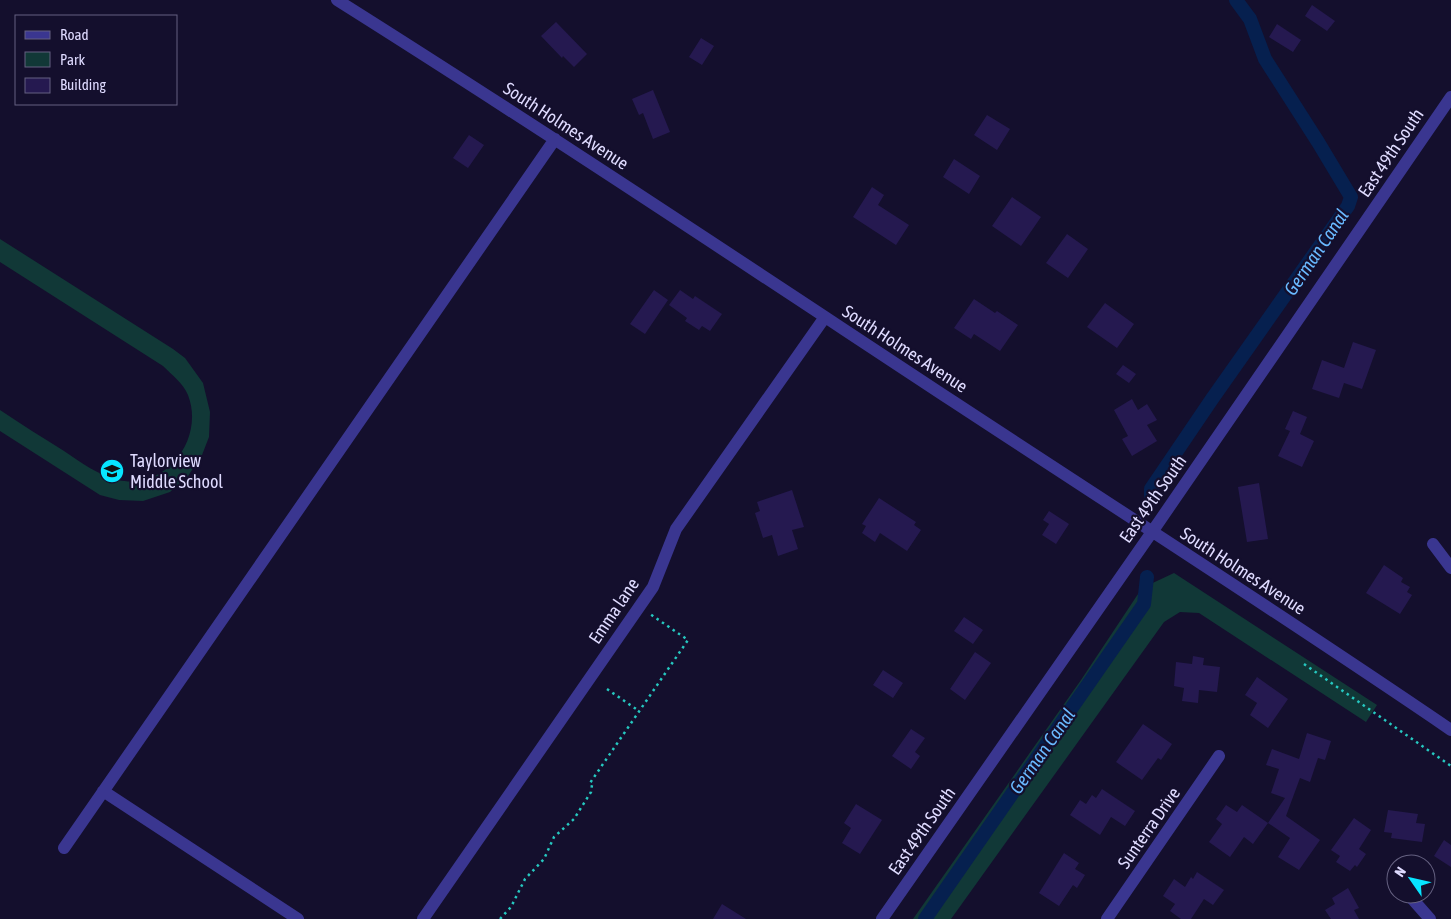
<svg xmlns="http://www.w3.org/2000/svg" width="1451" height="919" viewBox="0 0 1451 919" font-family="'Asap Condensed',sans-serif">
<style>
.green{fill:#113837}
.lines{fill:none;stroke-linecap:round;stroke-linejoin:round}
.canal{stroke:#06204f;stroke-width:14}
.building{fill:#251950}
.path{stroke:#26c8c0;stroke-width:2.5;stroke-dasharray:2.5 4;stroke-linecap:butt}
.minor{stroke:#3a3690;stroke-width:12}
.labels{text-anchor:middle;stroke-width:4.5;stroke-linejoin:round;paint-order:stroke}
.street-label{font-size:18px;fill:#dfdbff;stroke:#140f2d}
.poi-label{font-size:18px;fill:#dfdbff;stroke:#140f2d;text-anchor:start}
.water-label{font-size:19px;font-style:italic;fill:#69b9ff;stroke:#140f2d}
</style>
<rect width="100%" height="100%" fill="#140f2d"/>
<!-- green -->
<path class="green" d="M0,239l173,110 12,9 18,25 7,29 -1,25 -7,18 -14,21 -18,16 -27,9 -24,-1 -19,-5 -100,-64v-21c21,14 43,28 64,41 18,12 34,24 54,29 48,11 87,-41 70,-85 -5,-12 -16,-20 -25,-29l-163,-104z
M1174,573l203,132 -11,17 -167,-109 -19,-1 -16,10 -213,297h-38l168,-239 61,-92z"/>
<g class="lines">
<!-- canal -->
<path class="canal" d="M1151,495v-6l61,-90 136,-193 3,-9 -33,-55 -53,-83 -15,-40 -14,-19
M925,919l219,-315 3,-27"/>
</g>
<!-- building -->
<path class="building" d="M1312,5l23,16 -8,10 -22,-15z
M556,22l31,32 -13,13 -11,-11 -1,2 -21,-22z
M1277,24l24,16 -8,12 -24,-15z
M701,38l13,8 -12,19 -13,-8z
M653,90l17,42 -17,7 -10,-26 -4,2 -7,-16z
M987,115l23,14 -13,21 -23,-15z
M469,135l15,10 -16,23 -15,-10z
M954,159l26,17 -11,18 -26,-17z
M872,187l12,8 -6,10 31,20 -13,20 -43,-28z
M1012,197l29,20 -20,29 -29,-20z
M1067,234l21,15 -20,29 -22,-15z
M654,290l14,10 -23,34 -15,-10z
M680,290l13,9 2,-3 27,18 -12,17 -8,-5 -3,4 -14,-9 2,-3 -18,-13z
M974,299l21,14 2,-2 21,14 -18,26 -26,-17 -3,5 -17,-11z
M1105,303l29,21 -17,24 -30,-21z
M1353,342l23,8 -14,39 -18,-6 -5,15 -27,-9 10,-29 22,8z
M1123,365l13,9 -7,9 -13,-9z
M1132,399l6,11 9,-6 10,16 -10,5 10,16 -25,15 -10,-17 6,-3 -14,-26z
M1293,411l14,6 -7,17 14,7 -12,26 -24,-11 12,-25 -5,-2z
M1259,483l9,56 -21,3 -9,-55z
M792,490l12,37 -12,3 6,19 -20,7 -6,-21 -9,3 -8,-25 5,-2 -3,-9z
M879,498l37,24 -2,3 7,5 -14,21 -27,-18 -5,9 -13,-9 4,-7 -4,-2z
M1049,511l20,13 -13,20 -14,-9 7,-11 -6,-4z
M1384,565l19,13 -2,4 9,5 -3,5 5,3 -12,19 -34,-21z
M964,617l19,13 -10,14 -19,-13z
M975,652l16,11 -26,37 -15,-11z
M1193,656l11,2 -1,7 17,2 -3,25 -18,-2 -1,13 -16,-2 2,-13 -10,-2 2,-24 16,2z
M883,670l20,13 -10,15 -20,-13z
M1257,677l31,22 -20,29 -18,-13 7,-12 -12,-8z
M1143,724l29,20 -11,16 -3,-2 -16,22 -26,-18z
M911,729l14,9 -10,14 5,4 -9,13 -19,-13z
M1307,733l24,8 -6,19 -7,-2 -8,24 -10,-4 -14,38 34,24 -21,30 -21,-13 12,-19 -22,-15 17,-25 -14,-5 8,-24 -13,-4 6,-16 27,10z
M1102,789l33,22 -10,15 -14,-9 -11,18 -30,-20 10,-15 6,4 6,-9 4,3z
M856,804l26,16 -22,34 -18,-11 9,-15 -7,-5z
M1226,805l11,7 5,-7 26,18 -15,21 -9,-7 -14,20 -21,-15 13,-18 -6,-5z
M1388,810l30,4 -2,9 9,1 -3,18 -31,-4 1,-5 -8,-1z
M1354,818l17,12 -12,19 7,5 -9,13 -2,-2 -5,6 -14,-9 4,-6 -9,-6z
M1444,840l7,5v22l-17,-11z
M1064,853l15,10 -4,6 10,6 -8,13 -4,-3 -14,21 -20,-13z
M1197,872l27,18 -11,15 -9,-6 -13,20h-10l-11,-8 5,-7 -12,-8 11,-17 11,8 6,-10 2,2z
M1348,888l11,20 -5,2 5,9h-28l-6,-9 10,-6 -3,-6z
M722,904l24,15h-33z"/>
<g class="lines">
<!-- path -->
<path class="path" d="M1304,664l147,102
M607,689l32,22
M500,919l11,-12 14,-28 19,-20 10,-22 20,-18 17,-27 1,-7 -2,-2 98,-143 -38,-26"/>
<!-- minor -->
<path class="minor" d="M337,0c208,131 412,267 617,402 166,109 333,216 497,328
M1433,544l18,24
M103,791l195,128
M64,848l491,-709
M1408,894l22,25
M423,919l230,-332 23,-58 149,-212
M882,919l270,-387 299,-435
M1107,919l112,-163"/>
</g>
<!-- icons -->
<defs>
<g id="school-disc" transform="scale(1.25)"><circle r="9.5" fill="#07e5ff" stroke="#140f2d"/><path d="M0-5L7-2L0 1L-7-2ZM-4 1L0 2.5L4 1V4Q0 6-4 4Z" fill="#111"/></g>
</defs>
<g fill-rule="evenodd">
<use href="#school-disc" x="112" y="471"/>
</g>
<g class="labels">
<!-- street labels -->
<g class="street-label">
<text transform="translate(566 126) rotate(33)" y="6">South Holmes Avenue</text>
<text transform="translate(1391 153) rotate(-56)" y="6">East 49th South</text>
<text transform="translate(905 349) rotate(33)" y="6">South Holmes Avenue</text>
<text transform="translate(1153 499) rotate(-55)" y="6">East 49th South</text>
<text transform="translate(1243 571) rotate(33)" y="6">South Holmes Avenue</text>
<text transform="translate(614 611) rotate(-56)" y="6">Emma lane</text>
<text transform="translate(1149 828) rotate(-55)" y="6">Sunterra Drive</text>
<text transform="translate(922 831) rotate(-55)" y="6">East 49th South</text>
</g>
<!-- poi labels -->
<g class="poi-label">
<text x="130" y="467">Taylorview<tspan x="130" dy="21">Middle School</tspan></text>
</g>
<!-- water labels -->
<g class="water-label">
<text transform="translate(1316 252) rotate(-56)" y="7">German Canal</text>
<text transform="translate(1042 751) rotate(-55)" y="7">German Canal</text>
</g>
</g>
<!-- legend -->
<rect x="15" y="15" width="162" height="90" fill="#140f2d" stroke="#656181"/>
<rect x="25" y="31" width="25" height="8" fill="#3a3690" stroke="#656181"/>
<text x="60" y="40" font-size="15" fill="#dfdbff">Road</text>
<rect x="25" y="52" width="25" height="15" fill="#113837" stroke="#656181"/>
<text x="60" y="65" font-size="15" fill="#dfdbff">Park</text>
<rect x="25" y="78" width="25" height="15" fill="#251950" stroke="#656181"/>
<text x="60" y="90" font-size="15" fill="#dfdbff">Building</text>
<!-- north arrow -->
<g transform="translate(1411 879) rotate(304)"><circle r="24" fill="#140f2d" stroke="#656181"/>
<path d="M0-4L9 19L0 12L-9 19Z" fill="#07e5ff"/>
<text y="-8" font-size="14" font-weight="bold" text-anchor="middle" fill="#dfdbff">N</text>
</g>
</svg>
